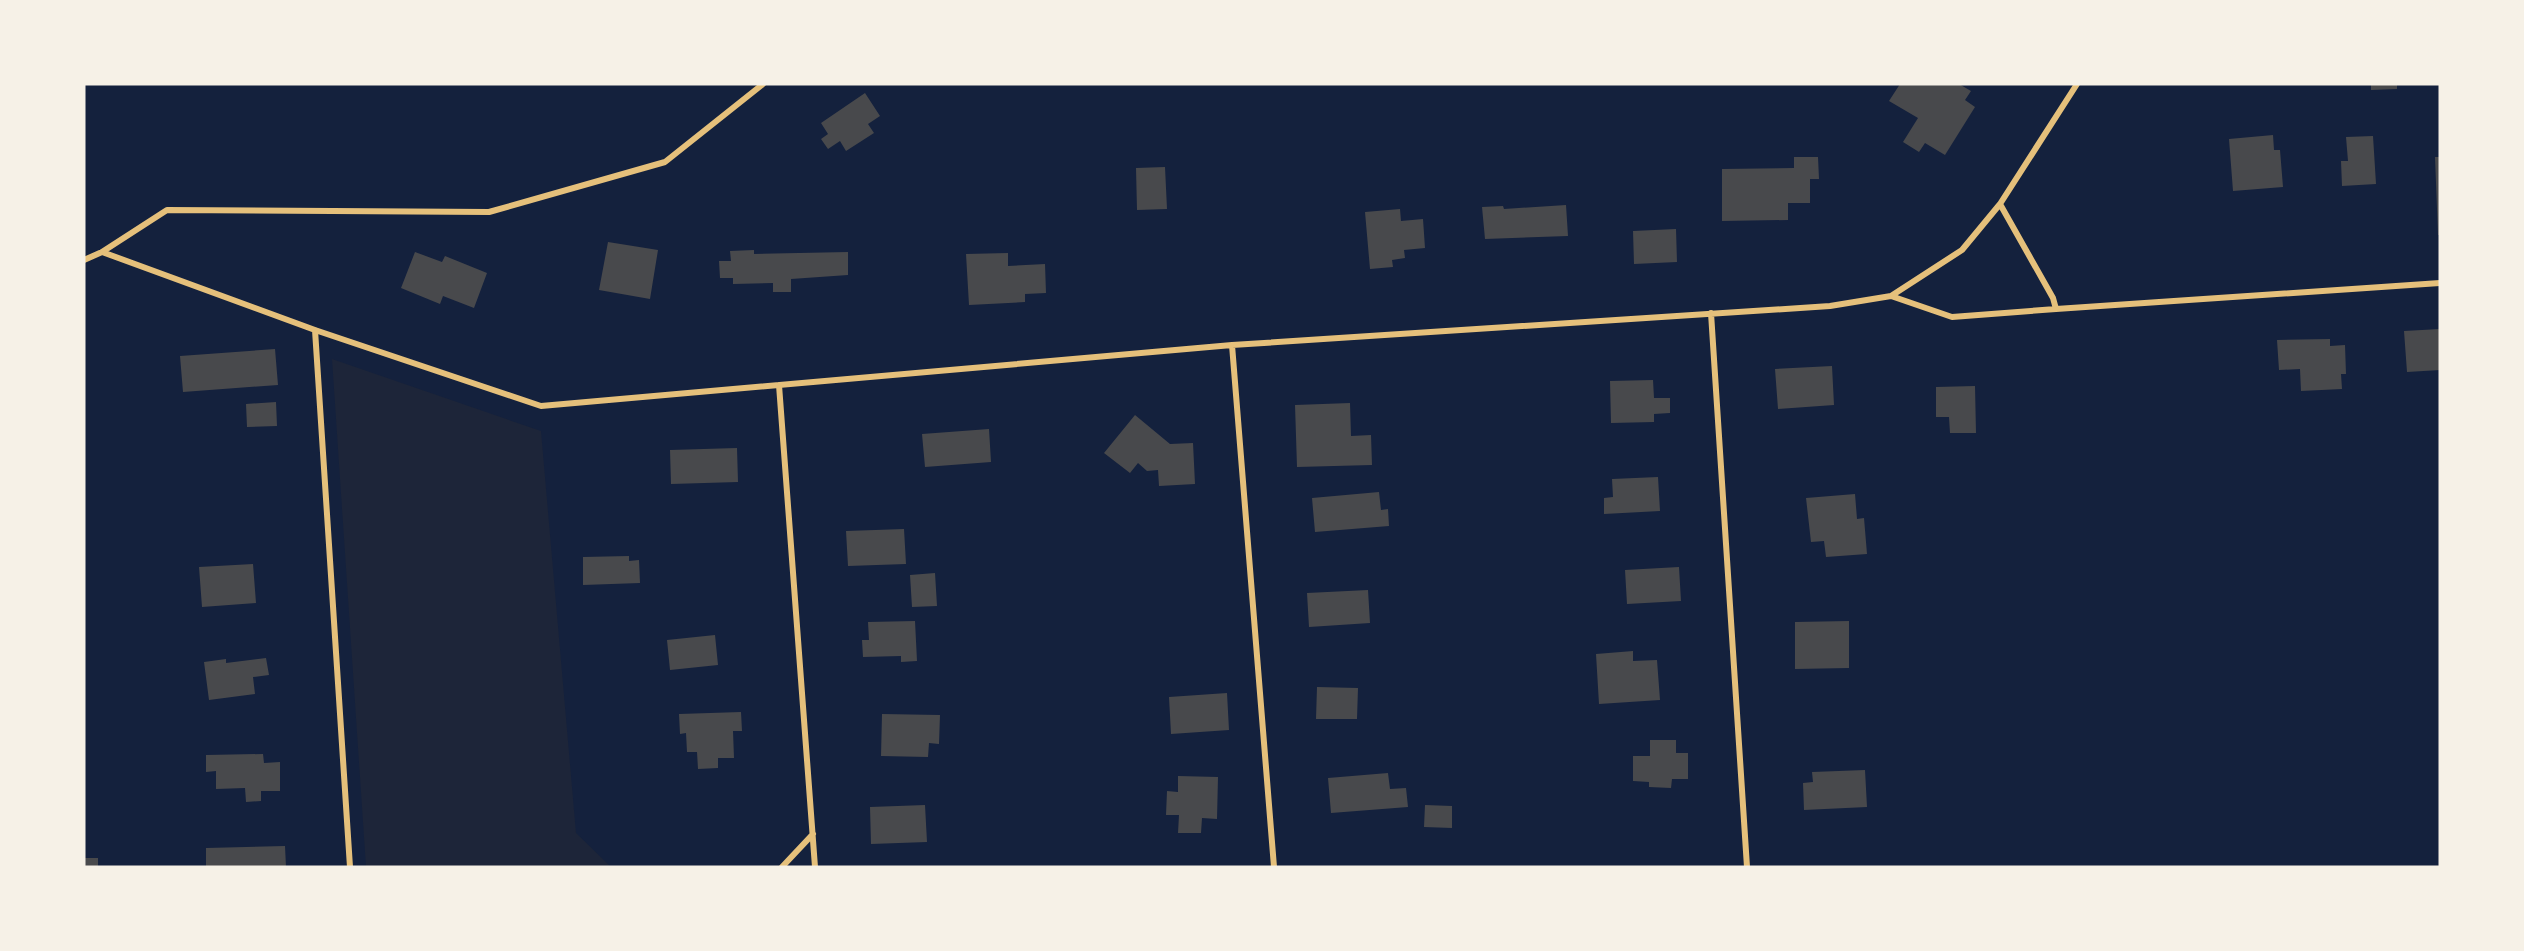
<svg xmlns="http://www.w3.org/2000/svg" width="2524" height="951" viewBox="0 0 2524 951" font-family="Raleway,sans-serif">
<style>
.green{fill:#1d2539}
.building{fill:#48494c}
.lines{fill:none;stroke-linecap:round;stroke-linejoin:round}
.minor{stroke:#e5c07b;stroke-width:6}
</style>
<rect width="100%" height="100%" fill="#14213d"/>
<!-- green -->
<path class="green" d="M332,359l209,72 35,402 35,34h-245z"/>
<!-- building -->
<path class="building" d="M1900,84h59l12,7 -6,9 10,7 -30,48 -20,-12 -6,9 -16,-10 15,-24 -29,-17z
M2371,84h26v5l-26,1z
M865,93l15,23 -12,8 6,9 -28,18 -6,-10 -12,8 -7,-10 7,-5 -7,-11z
M2273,135l1,15h6l3,37 -50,4 -4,-52z
M2373,136l3,48 -34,2 -1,-25h7l-2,-24z
M1794,157h24l1,22h-9v24h-22v17l-66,1v-52l72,-1z
M2435,157h5v78h-2z
M1165,167l2,42 -30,1 -1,-42z
M1566,205l2,31 -83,3 -3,-32 21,-1 1,3z
M1400,209l1,12 22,-2 2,29 -21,2 1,8 -13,2 1,7 -23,2 -5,-57z
M1676,229l1,33 -43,2 -1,-33z
M608,242l50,8 -8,49 -51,-9z
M754,250v4l94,-2v23l-57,4v13h-18v-9l-40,1v-6h-13l-1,-17h12l-1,-10z
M415,252l27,10 3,-6 42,17 -13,35 -31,-12 -3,8 -39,-16z
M1008,253v13l37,-2 1,29 -21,1v8l-56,3 -3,-51z
M2440,329v41l-33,2 -3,-41z
M2330,339v7l15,-1 1,29h-5l1,15 -41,2 -1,-22 -21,1 -2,-30z
M275,349l3,36 -95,7 -3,-36z
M1832,366l2,39 -56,4 -3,-40z
M1653,380l1,18h16v15l-16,1v8l-43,1 -1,-42z
M1975,386l1,47h-26l-1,-16h-13v-30z
M276,402l1,24 -30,1 -1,-23z
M1350,403l1,33 20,-1 1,30 -75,2 -2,-62z
M1135,415l35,29 23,-1 2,41 -36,2 -1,-16 -11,1 -9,-8 -8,10 -26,-20z
M989,429l2,33 -66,5 -3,-33z
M737,448l1,34 -67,2 -1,-34z
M1658,477l2,34 -56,3v-16l9,-1 -1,-18z
M1379,492l2,18 7,-1 1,17 -74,6 -3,-34z
M1855,494l2,25 7,-1 3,36 -41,3 -2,-16 -13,1 -5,-44z
M904,529l2,35 -58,2 -2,-35z
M629,556v5l10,-1 1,23 -57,2v-28z
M253,564l3,39 -54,4 -3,-40z
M1679,567l2,34 -54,3 -2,-34z
M935,573l2,33 -25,1 -2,-32z
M1368,590l2,33 -61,4 -2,-34z
M915,621l2,40 -16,1v-6l-38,1 -1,-17h7l-1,-18z
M1849,621v47l-54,1v-47z
M715,635l3,30 -48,5 -3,-30z
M1633,651v10l24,-1 3,40 -61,4 -3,-50z
M266,658l3,17 -16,2 2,17 -46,6 -5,-38 22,-3v4z
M1317,687l41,1 -1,31h-41z
M1227,693l2,37 -58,4 -2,-37z
M741,712l1,19h-9l1,27h-16v10l-20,1 -1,-17h-10l-1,-19 -6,1 -1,-20z
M882,714l58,1 -1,29 -10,-1 -1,14 -47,-1z
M1650,740h26v13h12v26h-16l-1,9 -22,-1v-5l-16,-1v-25h17z
M263,754l1,9 16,-1v29h-19v10l-15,1 -1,-14 -29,1v-18l-10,1v-17z
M1865,770l2,37 -63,3 -1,-27 10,-1 -1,-10z
M1388,773l2,16 16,-1 2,19 -77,6 -3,-35z
M1178,776l40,1 -1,42 -15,-1 -1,15h-23l1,-18h-13l1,-24 11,1z
M925,805l2,37 -56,2 -1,-37z
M1425,805l27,1v22l-28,-1z
M285,846l1,21h-80v-19z
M84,858h14v9h-14z"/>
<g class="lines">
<!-- minor -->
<path class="minor" d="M2000,204l53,94 3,11 384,-26
M102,252l213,78 226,76 691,-61 598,-39 61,-10 71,-46 38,-46 77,-120
M84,260l18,-8 65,-42 322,2 176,-50 98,-78
M1891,296l61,21 104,-8
M1711,313l36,554
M315,330l35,537
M1232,345l42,522
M779,385l36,482
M782,867l31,-33"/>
</g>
<!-- border -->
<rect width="2524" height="951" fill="none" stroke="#f6f1e7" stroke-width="171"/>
</svg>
